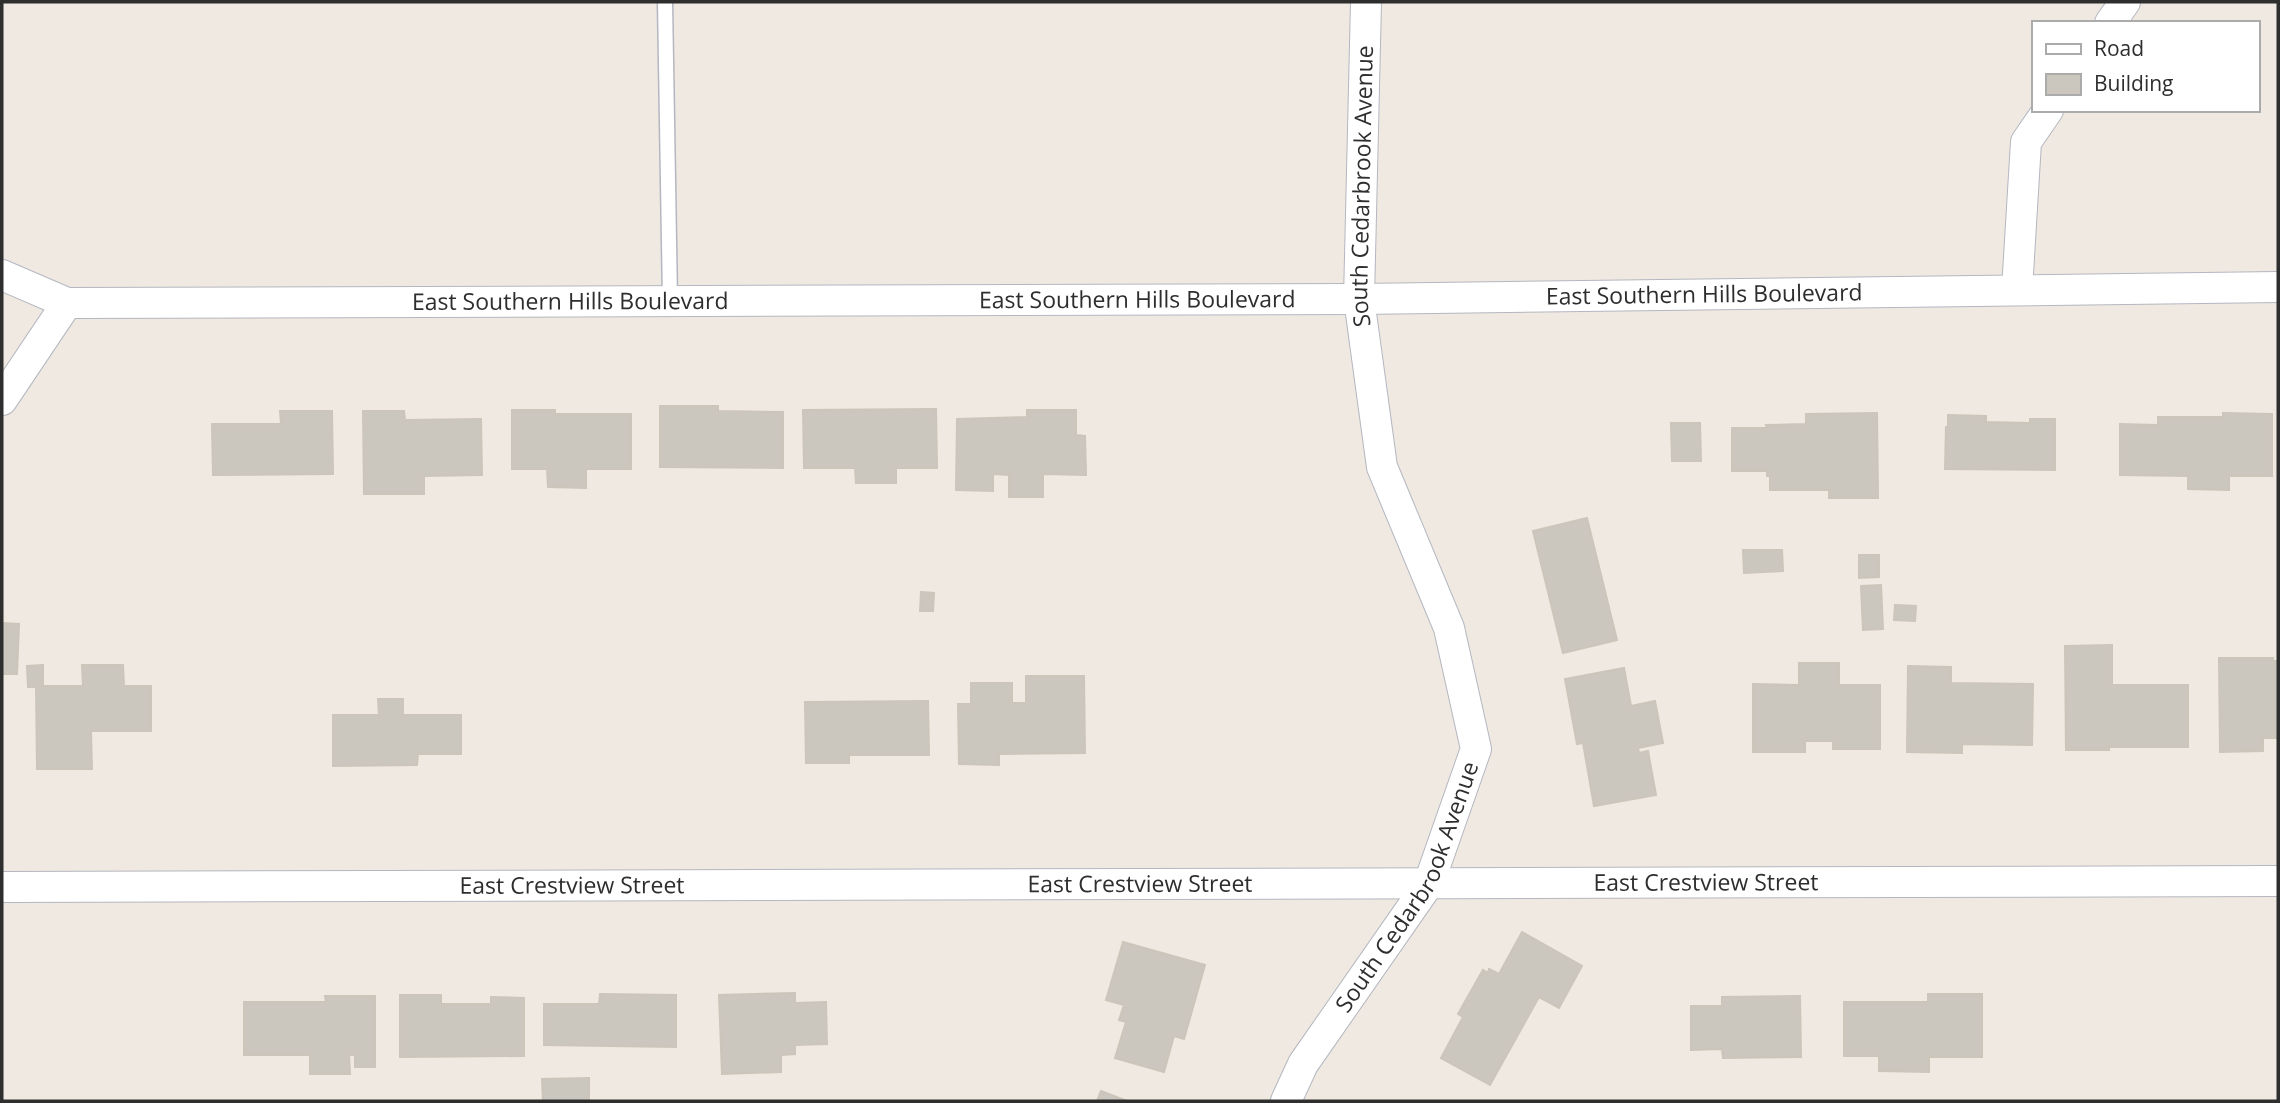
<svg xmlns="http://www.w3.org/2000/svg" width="2280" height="1103" viewBox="0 0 2280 1103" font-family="'Open Sans',sans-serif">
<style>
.building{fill:#cbc7bf;stroke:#cbc5ba;stroke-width:2}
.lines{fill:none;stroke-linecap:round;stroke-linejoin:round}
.service-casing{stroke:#b4b7c1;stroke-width:17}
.minor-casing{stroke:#b4b7c1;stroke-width:32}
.service{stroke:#fff;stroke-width:14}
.minor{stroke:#fff;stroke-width:30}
.labels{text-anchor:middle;stroke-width:5;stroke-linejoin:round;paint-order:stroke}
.street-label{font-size:23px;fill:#2e2e2e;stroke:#fff}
</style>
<rect width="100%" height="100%" fill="#efe9e1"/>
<!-- building -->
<path class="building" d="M660,406h58v5l65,1v56l-123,-1z
M936,409l1,59h-41v15h-40l-1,-15h-51l-1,-58z
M512,410h43v4h76v55h-45v19l-38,-1 -1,-18h-35z
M1027,410h49v25l9,1 1,39 -43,-1v23h-34v-22l-16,-1v17l-37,-1 1,-71 70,-2z
M280,411h52l1,63 -120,1 -1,-51h69z
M363,411h41l1,9 76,-1 1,56 -58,1v18h-60z
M1877,413l1,85h-49v-8h-59v-14h-3v-5h-35v-43h35l-1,-3 40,-1v-10z
M2223,413l49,1v62h-43v14l-41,-1v-13l-68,-1v-51l38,1v-8h65z
M1948,415l38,1v6l44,1v-4h25v51l-110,-1 1,-42h2z
M1671,423h29l1,38h-29z
M1587,518l30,122 -54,13 -30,-122z
M1743,550h39l1,21 -39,2z
M1859,555h20v22l-20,1z
M1881,585l2,44 -20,1 -2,-44z
M921,592l13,1 -1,18h-13z
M1895,605l21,1 -1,15 -21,-1z
M2,623l17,1 -2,50h-15z
M2112,645v40h76v62h-79v3h-43l-1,-104z
M2219,658h54v3h5v77h-15v13l-43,1z
M1799,663h40v22h41v64h-47v-8h-28v11h-52v-68l46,1z
M43,665v21h40l-1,-21h41l1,21h27v45h-60l1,38h-55l-1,-82h-8l-1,-21z
M1908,666l43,1v16l82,1 -1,61 -70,-1v9l-55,-1z
M1624,668l7,38 24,-5 8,42 -25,5 1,5 9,-2 8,44 -62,11 -11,-63 -6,1 -12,-65z
M1026,676h58l1,77 -86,1v11l-40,-1 -1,-60h13v-21h41v20h14z
M378,699h25v16h58v39h-43l-1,11 -84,1v-51h46z
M928,701l1,54h-80v8h-43l-1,-61z
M1522,932l60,34 -23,42 -20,-11 -49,88 -49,-27 22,-41 -5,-3 25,-44 5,3 1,-4 10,5z
M1123,942l82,23 -21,74 -10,-3 -10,36 -49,-14 11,-36 -7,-2 5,-15 -18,-5z
M795,993v10l31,-1 1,42 -32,1v9l-14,1v17l-59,2 -3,-79z
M600,994l76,1v52l-132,-2v-41h55z
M1928,994h54v63h-53v15l-50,-1v-15h-35v-54h84z
M400,995h41v9h50v-7l33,1v58l-124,1z
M325,996h50v71h-20v-12h-6l1,19h-40v-19h-66v-53h82z
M1800,996l1,61 -78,1 -1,-9 -31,1v-44h31v-9z
M589,1078v23h-46l-1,-22z
M1101,1091l26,10h-30z"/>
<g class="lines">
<!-- service casing -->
<g class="service-casing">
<path id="service" d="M665,2l5,299"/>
</g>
<!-- minor casing -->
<g class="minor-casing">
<g id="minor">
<path d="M2110,23l15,-21"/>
<path id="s1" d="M2,275l65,28 1292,-4 919,-12"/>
<path d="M2017,290l9,-148 22,-32"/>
<path d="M2,400l65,-97"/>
<path id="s2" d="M2,887l2276,-6"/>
<path id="s3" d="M1286,1101l17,-37 126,-181 47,-134 -27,-121 -67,-161 -23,-168 7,-297"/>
</g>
</g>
<!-- service -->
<use href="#service" class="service"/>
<!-- minor -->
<use href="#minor" class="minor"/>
</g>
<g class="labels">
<!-- street labels -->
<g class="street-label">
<text dy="8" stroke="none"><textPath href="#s3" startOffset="984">South Cedarbrook Avenue</textPath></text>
<text dy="8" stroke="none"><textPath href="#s1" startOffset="1708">East Southern Hills Boulevard</textPath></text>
<text dy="8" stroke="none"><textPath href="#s1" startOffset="1141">East Southern Hills Boulevard</textPath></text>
<text dy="8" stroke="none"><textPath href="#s1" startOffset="574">East Southern Hills Boulevard</textPath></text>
<text dy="8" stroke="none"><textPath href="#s2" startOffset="1704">East Crestview Street</textPath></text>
<text dy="8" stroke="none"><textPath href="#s2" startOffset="1138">East Crestview Street</textPath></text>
<text dy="8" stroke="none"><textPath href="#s2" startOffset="570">East Crestview Street</textPath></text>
<text dy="8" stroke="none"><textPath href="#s3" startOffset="248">South Cedarbrook Avenue</textPath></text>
</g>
</g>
<!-- border -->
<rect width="2280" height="1103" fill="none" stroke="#2e2e2e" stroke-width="7"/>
<!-- legend -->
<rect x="2032" y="21" width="228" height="91" fill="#ffffff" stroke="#ababab" stroke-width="2"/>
<rect x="2046" y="44" width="35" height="10" fill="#ffffff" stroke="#ababab" stroke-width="2"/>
<text x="2094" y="56" font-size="21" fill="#2e2e2e">Road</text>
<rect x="2046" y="74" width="35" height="21" fill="#cbc7bf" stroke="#ababab" stroke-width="2"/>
<text x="2094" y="91" font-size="21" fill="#2e2e2e">Building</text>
</svg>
